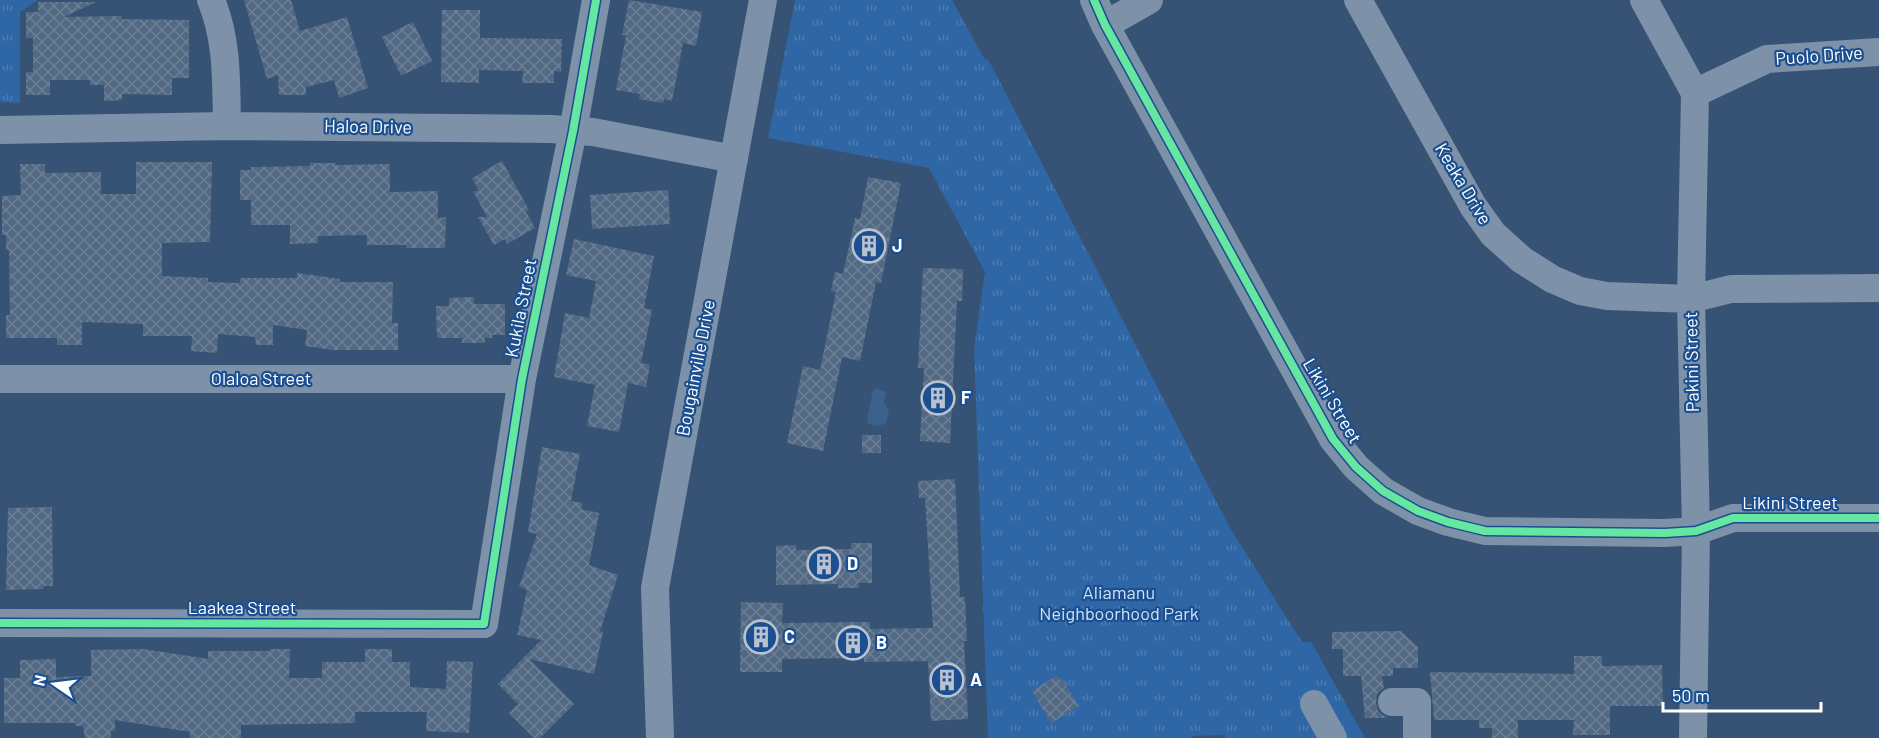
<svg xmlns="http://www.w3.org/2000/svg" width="1879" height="738" viewBox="0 0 1879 738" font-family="Barlow,sans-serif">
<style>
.park{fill:url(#park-tufts)}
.water{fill:#3b618d}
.building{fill:url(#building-cross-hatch)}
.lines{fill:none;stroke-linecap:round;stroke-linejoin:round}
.minor{stroke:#7d92a8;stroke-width:28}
.cycleway-casing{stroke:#1b4f8f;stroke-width:11}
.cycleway{stroke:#66e7a1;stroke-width:8}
.labels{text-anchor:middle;stroke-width:4.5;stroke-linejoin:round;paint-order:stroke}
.street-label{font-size:18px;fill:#fff;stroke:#1b4f8f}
.poi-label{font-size:18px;font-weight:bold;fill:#fff;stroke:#1b4f8f;text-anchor:start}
.park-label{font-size:18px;fill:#cfe3fa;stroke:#1b4f8f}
</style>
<defs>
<pattern id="park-tufts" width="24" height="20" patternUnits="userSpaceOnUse" patternTransform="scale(1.5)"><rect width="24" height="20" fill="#2f66a5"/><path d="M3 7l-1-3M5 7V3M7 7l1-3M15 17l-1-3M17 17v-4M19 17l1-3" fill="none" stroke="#4e7db2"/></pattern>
<pattern id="building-cross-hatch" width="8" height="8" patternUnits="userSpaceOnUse" patternTransform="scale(1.5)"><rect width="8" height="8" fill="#526984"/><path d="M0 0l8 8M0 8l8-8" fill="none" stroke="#6c8096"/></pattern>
</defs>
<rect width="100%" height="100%" fill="#365274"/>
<!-- park -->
<path class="park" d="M0,0h38l-18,12v91l-20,-1z
M795,0h157l33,60 3,-1 242,469 72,114h9l54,96h-140v-3l-33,1 -1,2h-203l-14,-389 11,-77 -56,-104 -161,-30z"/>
<!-- water -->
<path class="water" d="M876,388l10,4 -2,10 5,9 -3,13 -11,2 -7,-3 -1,-3 6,-30z"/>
<!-- building -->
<path class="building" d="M244,0h47l9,31 47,-14 21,71 -29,10 -5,-18 -28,7v8h-27l-1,-20 -11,4z
M629,0l73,12 -6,34 -13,-3 -11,58 -8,-2 -1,4 -24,-4 1,-5 -24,-4 10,-55h-4z
M38,2h58l-32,15 58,-1v3l67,1v58h-17v17l-50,-1v6l-18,1v-16h-14v-5h-40v15h-24v-23h7v-34h-7v-26h12z
M442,10h38v28l82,1 -1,33 -7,-1v12h-32l1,-12 -44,-1v13l-38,-1z
M413,22l19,39 -31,15 -19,-39z
M502,161l27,49 -3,2 9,16 -28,16 -2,-5 -11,6 -16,-28h9l-14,-26h6l-7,-13z
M136,162h76l-2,80 -48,1v33l46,2v4l32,1v-5h57v-5l43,6v3h53l-1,41h6v27h-65l-28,-4 2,-16 -34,-5v20h-17l-1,-8 -37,-3 -1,19 -26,-2 1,-15h-49v-12l-61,-2v23h-25v-7h-51v-23h4l-1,-65h-3v-15h-4v-39l19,-1 -1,-31h25v9l56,-1v22h35z
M310,163h26v2l54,-1v28l48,-1v27l8,-1 -1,31h-39v-3h-39v-10l-49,1v7l-28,1v-19h-39v-25h-11v-30h11v-3l59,-1z
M868,177l33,6 -20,100 -5,-1 -16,79 -18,-4 -19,94 -36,-8 16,-77 17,4 16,-78 -5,-1 4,-19 8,2 12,-56 5,1z
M668,190l2,34 -78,5 -2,-34z
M574,239l80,17 -10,52 8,2 -11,53 9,2 -4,22 -18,-4 -9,49 -32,-6 8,-41 -41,-8 11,-64 24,5 7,-37 -30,-6z
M923,268l40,1 -1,32h-5l-7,142 -30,-2 4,-73h-6z
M474,297v7h31v31h-13v3h-7v5h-23v-5h-25l-1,-32h13v-8z
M862,435h19v18h-19z
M542,447l38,7 -9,47 12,2 -2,6 18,4 -10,52 29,10 -18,56 3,1 -9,42 -65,-15 45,45 -34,34h-6l-25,-25 9,-9 -20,-20 43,-44 -24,-5 10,-45 -8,-3 18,-53 -9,-2z
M955,479l5,118h5l2,44h-3l4,78 -37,2 -3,-60 -64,1v-4l-82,1v13h-42l1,-70 42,1 -1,20 88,-1v7l63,-1 -8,-130h-6l-1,-17z
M52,507l1,79h-10v3l-37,1 2,-82z
M851,543h21v40h-14l1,5h-21v-4l-62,1v-39l20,-1v5l55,-1z
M1401,631l17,16v21h-25v8h-11l2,12 -7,6 -1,9 2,8 9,7h-22l-4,-42h-18v-27h-11v-17z
M144,649l64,10v-8h62v-2h20l-1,29h33v-16h43v-13h27v13h18v25l36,2 1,-28 26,1 -4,71 -43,-2 1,-19h-72v11l-114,2v13h-51v-6l-75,-12v11h-4v7h-26l-2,-12h-7v-3h-72v-45h16v-18l36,-1v18l35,-1v-26z
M1574,656h28v10l60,-1 1,41h-53v29h-37l1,-15h-56v18h-26v-10h-13v-8h-45l-4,-48 144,2z
M1057,675l3,5 2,-1 17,27 -28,17 -19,-32z"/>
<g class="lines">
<!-- minor -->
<path class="minor" d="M211,0c17,41 15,82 16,126
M1094,0l11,25 228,414 23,28 27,24 35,20 30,11 37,9 180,2 31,-2 37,-13h146
M1358,0l115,206 20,28 29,26 30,19 28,12 27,5 84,3 40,-10 148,-1
M1644,0l51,93 -4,206 5,232 -3,207
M1105,25l44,-25
M1695,93l72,-34 112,-7
M0,130l227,-4 324,3 42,3 141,27
M0,379h522
M0,623l484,1 38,-245 51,-248 23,-131
M1392,702h25v36
M1314,704l19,34
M660,738l-5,-150 108,-588"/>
<!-- cycleway casing -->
<g class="cycleway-casing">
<path id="cycleway" d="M1094,0l11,25 228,414 23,28 27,24 35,20 30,11 37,9 180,2 31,-2 37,-13h146
M0,623l484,1 38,-245 51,-248 23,-131"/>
</g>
<!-- cycleway -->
<use href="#cycleway" class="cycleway"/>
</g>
<!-- icons -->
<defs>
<g id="building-ring" transform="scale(1.725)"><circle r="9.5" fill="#1b4f8f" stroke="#b9c2ce" stroke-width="1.5"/><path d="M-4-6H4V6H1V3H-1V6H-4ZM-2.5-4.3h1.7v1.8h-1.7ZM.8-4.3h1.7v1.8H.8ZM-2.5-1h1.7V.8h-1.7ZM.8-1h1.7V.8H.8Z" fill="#b9c2ce"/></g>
</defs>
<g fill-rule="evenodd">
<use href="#building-ring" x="869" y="246"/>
<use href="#building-ring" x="938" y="398"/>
<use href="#building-ring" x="824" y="564"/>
<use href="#building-ring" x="761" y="637"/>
<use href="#building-ring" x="853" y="643"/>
<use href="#building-ring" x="947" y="680"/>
</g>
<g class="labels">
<!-- street labels -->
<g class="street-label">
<text transform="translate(1819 56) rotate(-4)" y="6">Puolo Drive</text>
<text transform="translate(368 127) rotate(1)" y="6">Haloa Drive</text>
<text transform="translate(1463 184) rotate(59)" y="6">Keaka Drive</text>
<text transform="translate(521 308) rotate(-79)" y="6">Kukila Street</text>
<text transform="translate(1692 362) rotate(-91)" y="6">Pakini Street</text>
<text transform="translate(696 368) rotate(-79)" y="6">Bougainville Drive</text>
<text x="261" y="385">Olaloa Street</text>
<text transform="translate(1332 401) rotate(59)" y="6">Likini Street</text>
<text x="1790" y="509">Likini Street</text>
<text x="242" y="614">Laakea Street</text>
</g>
<!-- poi labels -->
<g class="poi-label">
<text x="892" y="252">J</text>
<text x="961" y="404">F</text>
<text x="847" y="570">D</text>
<text x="784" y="643">C</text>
<text x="876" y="649">B</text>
<text x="970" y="686">A</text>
</g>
<!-- park labels -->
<g class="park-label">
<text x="1119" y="599">Aliamanu<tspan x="1119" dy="21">Neighboorhood Park</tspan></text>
</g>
</g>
<!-- north arrow -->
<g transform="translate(54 684) rotate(284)" stroke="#1b4f8f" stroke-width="4.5" paint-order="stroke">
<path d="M0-4.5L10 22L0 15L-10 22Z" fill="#ffffff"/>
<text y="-9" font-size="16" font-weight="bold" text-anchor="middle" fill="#ffffff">N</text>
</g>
<!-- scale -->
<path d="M1663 702v9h158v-9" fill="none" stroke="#ffffff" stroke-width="3"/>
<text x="1672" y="702" font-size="18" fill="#ffffff" stroke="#1b4f8f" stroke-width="4.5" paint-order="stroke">50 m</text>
</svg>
